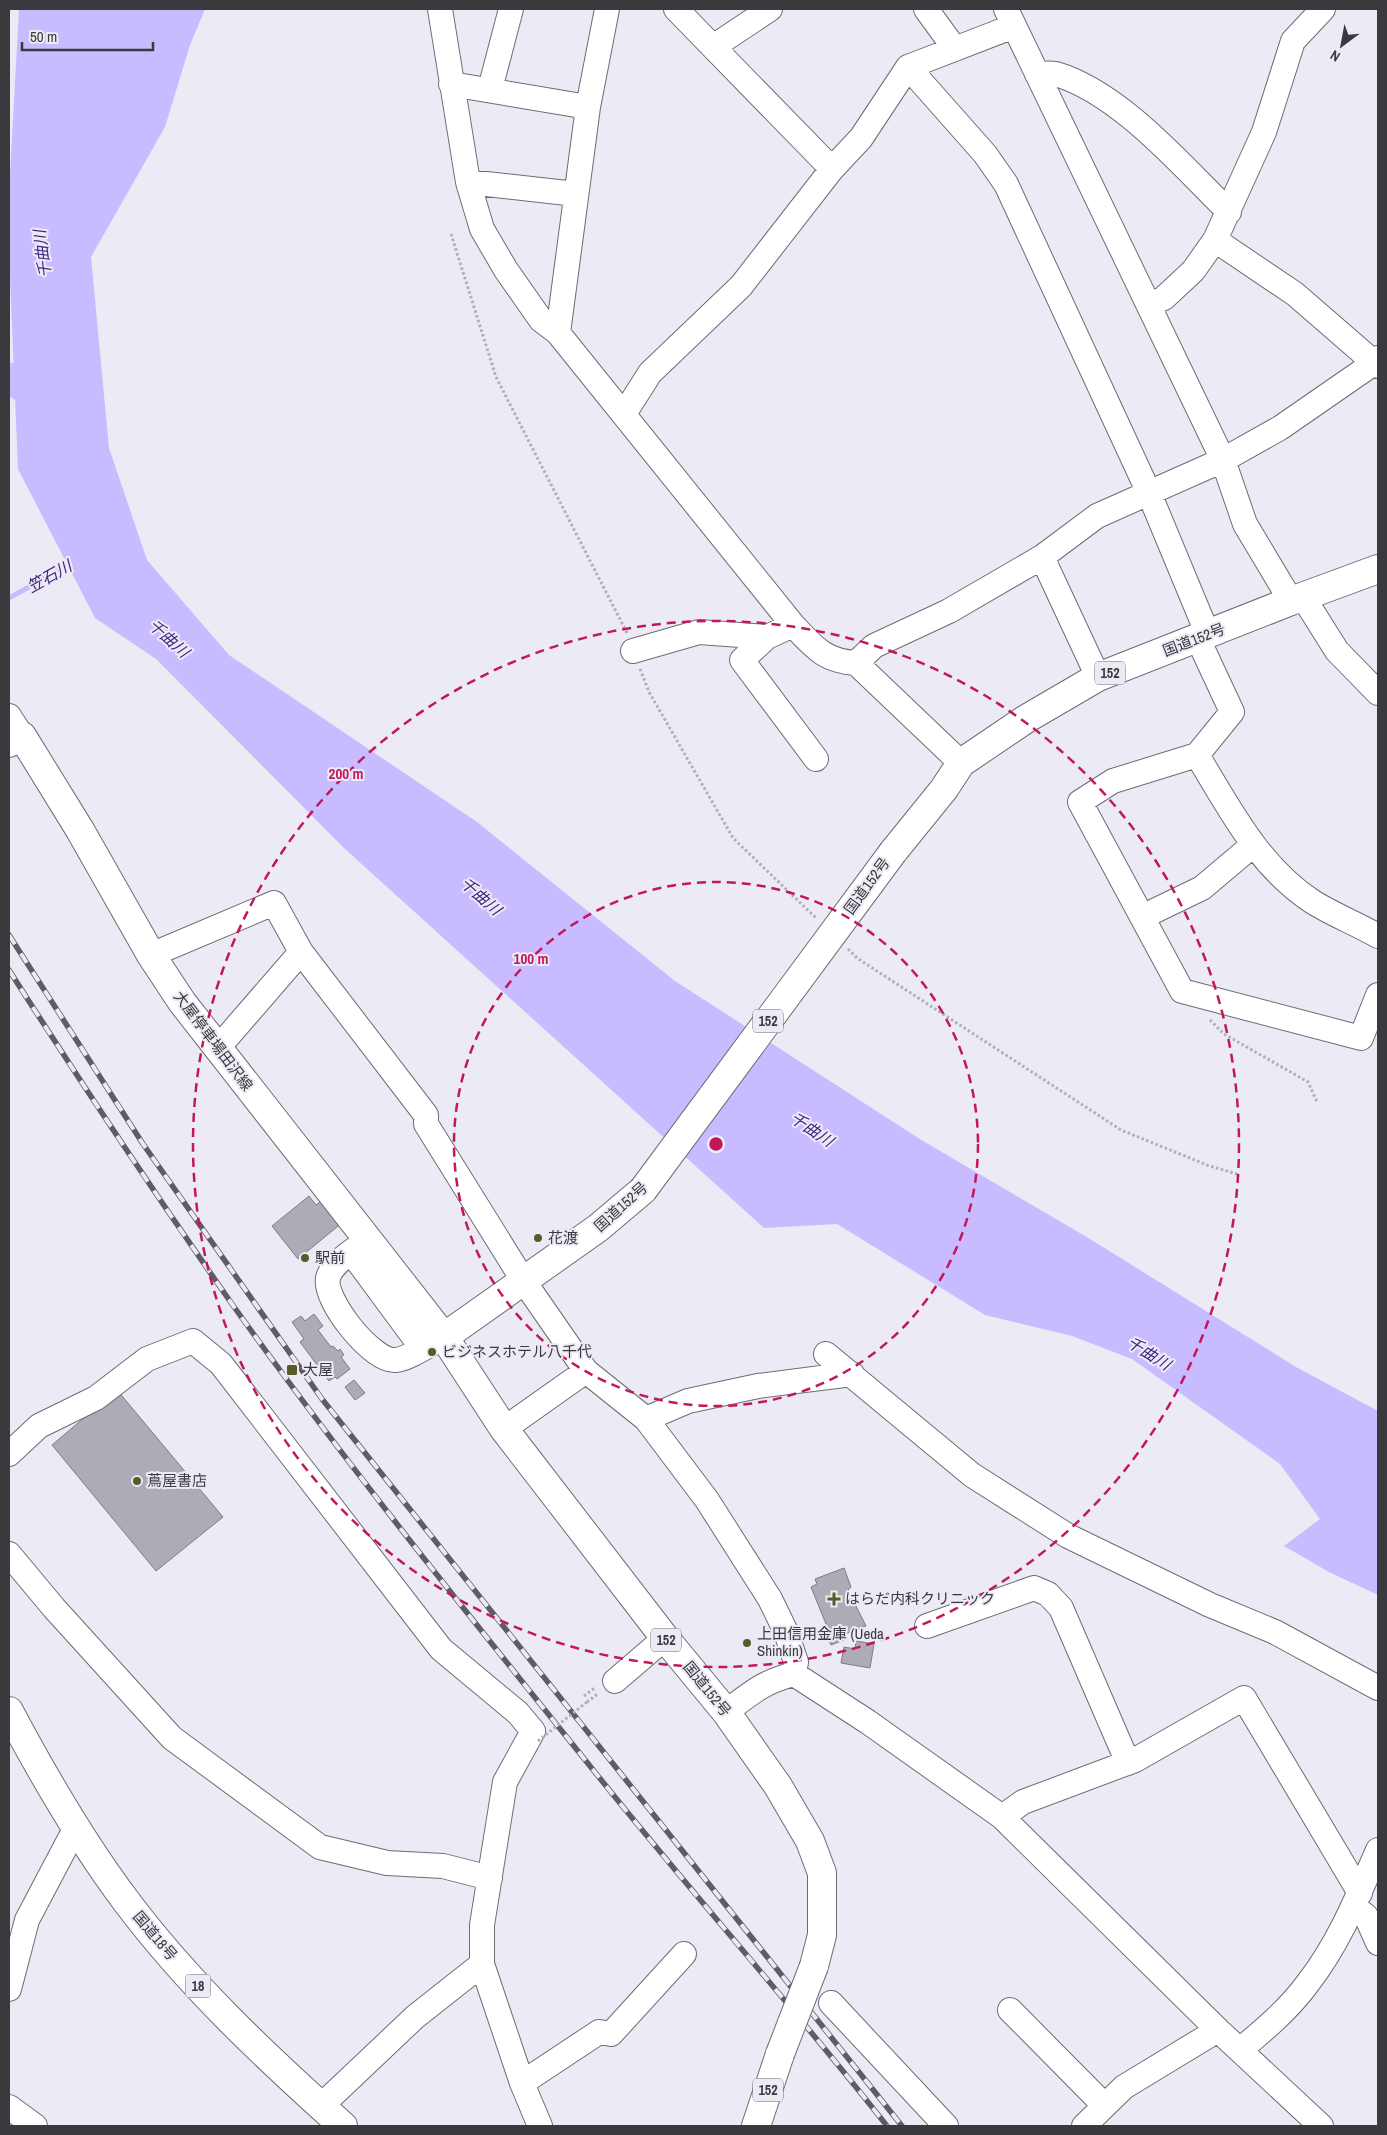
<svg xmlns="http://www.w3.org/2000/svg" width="1387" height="2135" viewBox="0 0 1387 2135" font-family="'Archivo Narrow','Noto Sans JP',sans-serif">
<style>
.water{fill:#c9bbff}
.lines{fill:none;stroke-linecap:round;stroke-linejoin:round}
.stream{stroke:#c9bbff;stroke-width:5}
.river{stroke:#c9bbff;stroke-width:31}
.building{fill:#adabb5;stroke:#7d7c85}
.minor-casing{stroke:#6d6c75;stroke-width:26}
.major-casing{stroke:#6d6c75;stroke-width:30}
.highway-casing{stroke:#6d6c75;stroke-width:30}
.path{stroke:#b0afb7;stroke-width:3;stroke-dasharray:2.5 2.5;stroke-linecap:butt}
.minor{stroke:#fff;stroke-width:24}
.major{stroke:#fff;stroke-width:28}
.highway{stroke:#fff;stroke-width:28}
.rail-casing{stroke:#5e5d62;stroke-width:5.5}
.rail{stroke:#ecebf5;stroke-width:4;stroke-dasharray:11;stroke-linecap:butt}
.highway-bridge-casing{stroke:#6d6c75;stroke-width:30;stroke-linecap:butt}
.path-bridge{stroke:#b0afb7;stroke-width:3;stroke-dasharray:2.5 2.5;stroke-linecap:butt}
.highway-bridge{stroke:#fff;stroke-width:28}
.ring{fill:none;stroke:#c2185b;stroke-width:2.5;stroke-dasharray:9 6}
.poi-dot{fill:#595a28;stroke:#ecebf5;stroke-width:2}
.labels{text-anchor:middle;stroke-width:4;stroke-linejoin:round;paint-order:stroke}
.shield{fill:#ecebf5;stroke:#6f6e74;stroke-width:1}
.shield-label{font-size:14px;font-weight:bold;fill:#3a393d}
.street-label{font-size:15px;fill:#3a393d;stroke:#ecebf5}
.poi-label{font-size:15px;fill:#3a393d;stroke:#ecebf5;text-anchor:start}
.water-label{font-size:16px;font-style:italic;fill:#452382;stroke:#ecebf5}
.centre{fill:#c2185b;stroke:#ecebf5;stroke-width:2.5}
.ring-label{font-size:15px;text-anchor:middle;font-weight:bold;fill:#c2185b;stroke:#ecebf5;stroke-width:4;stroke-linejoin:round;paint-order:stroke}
</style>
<rect width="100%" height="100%" fill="#ecebf5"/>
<!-- water -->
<path class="water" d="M19,9h186l-15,36 -25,82 -74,130 18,191 38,112 82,95 248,167 198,159 248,160 167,98 206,128 82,44v184l-49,-23 -45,-26 36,-27 -40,-55 -148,-105 -60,-23 -87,-21 -148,-91 -73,4 -419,-379 -189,-190 -61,-41 -77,-149 -9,-215v-62z"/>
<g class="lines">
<!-- stream -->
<path class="stream" d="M9,598l63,-35"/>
<!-- river -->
<path class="river" d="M9,378l41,25"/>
</g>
<!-- building -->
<path class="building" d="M309,1196l7,9 8,-6 19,23 -45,37 -26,-33z
M314,1314l9,12 -5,4 13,17 2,-1 5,5 2,-2 4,6 -3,2 9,12 -13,10 -2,-2 -6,4 -29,-39 4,-3 -12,-17 9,-6 4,5z
M354,1380l11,13 -10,7 -10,-13z
M117,1390l106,127 -67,54 -104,-126z
M844,1568l7,19 -3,3 18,36 -24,9 2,5 -13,5 -8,-20 3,-1 -15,-37 6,-3 -2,-5z
M856,1641l18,3 -4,24 -29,-5 3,-16 11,2z"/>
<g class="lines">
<!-- minor casing -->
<g class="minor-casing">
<path id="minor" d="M440,9l28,173 14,47 24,41 35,50 17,13 235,292c21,22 31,36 63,38l105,100
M676,9l156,160
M926,9l29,40
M1006,9l217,451 22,64 46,77
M713,47l57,-38
M908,67l77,87 21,30 143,309 59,142
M1037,74c6,0 13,-1 19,0 64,19 126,92 173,138
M451,84l137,23
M490,89l21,-80
M468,182l108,12
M1215,240l80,54 83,72
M1149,305l15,-7 29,-27 22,-31 49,-108 29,-91 30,-32
M558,333l30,-226 19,-98
M624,414l26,-41 91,-87 91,-117 29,-31 47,-71 106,-41
M1042,557l56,120
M1303,597l34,54 41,42
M767,637l-25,23 74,99
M1198,639l34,73 -35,43 -84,26 -33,21 102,189 179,47 17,-43
M633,651l66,-19 68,5 26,-12
M856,663l18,-17 75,-35 93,-54 55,-41 126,-56 57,-32 94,-65 4,-5
M9,716l13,20
M1197,755c33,54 62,112 116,147 21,13 44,22 65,34
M1142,917l60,-29 51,-43
M151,955l123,-52 27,49 125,163v9l97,156 63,91 60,48 61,81 63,99 16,33 10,30 -2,12
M217,1049l84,-97
M369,1239c-13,10 -37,23 -41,39 -5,22 45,85 68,82 12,-1 36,-17 48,-23
M351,1252l71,96
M826,1354l146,121 96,61 142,69 65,27 103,56
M646,1419l42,-18 70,-15 94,-12
M504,1429l82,-58
M9,1454l30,-28 57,-28 51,-39 46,-18 28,23 220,285 77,64 15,18 -28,51 -23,143v39l-67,53 -94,89
M9,1554l45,54 118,130 148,109 67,16 56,3 47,12
M927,1626l107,-38 14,6 13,14 67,155
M615,1681l50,-43
M726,1712c25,-19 37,-30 68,-38l74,48 134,95 216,213 103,96
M1002,1817l21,-15 112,-42 109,-62 116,195
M1353,1906l13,10 12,27
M482,1964l40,119 18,43
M9,1989l18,-69 49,-93
M831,2003l115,123
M1010,2010l94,95
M1240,2050c24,-20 49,-41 68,-67 31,-40 50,-87 70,-133
M522,2083l77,-51 12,2 73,-80
M9,2107l26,19
M1084,2126l40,-39 94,-57"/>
</g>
<!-- major casing -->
<g class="major-casing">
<path id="major" d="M9,743l13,-7 58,94 71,125 31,47 262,335"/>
</g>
<!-- highway casing -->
<g class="highway-casing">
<path id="highway" d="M893,852l51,-63 17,-26 65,-44 72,-42 193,-76 87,-32
M643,1190l-45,38 -154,109 60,92 161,209 61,74 52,74 32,55 12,32v62l-8,31
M9,1711c35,66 72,130 117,190 63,84 140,156 217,225
M756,2126l24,-72"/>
</g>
<!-- path -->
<path class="path" d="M451,234l45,143 131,256
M640,669l9,23 84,146 83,80
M848,949l9,9 264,172 86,35 33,10
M1210,1020l14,14 84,48 9,20
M584,1696l12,-9
M587,1702l12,-9"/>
<!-- minor -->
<use href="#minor" class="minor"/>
<!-- major -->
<use href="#major" class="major"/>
<!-- highway -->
<use href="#highway" class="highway"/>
<!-- rail casing -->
<g class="rail-casing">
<path id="rail" d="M9,935l134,209 179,255 580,727
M9,970c72,113 146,224 223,334 114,160 239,314 362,467 96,120 198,234 293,355"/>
</g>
<!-- rail -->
<use href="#rail" class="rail"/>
<!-- highway-bridge casing -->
<g class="highway-bridge-casing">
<path id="highway-bridge" d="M643,1190l250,-338
M780,2054l34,-88"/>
</g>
<!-- path-bridge -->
<path class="path-bridge" d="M538,1741l49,-39"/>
<!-- highway-bridge -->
<use href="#highway-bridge" class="highway-bridge"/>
</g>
<!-- distance rings -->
<g class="ring">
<circle cx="716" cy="1144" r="262"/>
<circle cx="716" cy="1144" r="523"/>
</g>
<!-- markers -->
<g class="poi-dot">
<circle cx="538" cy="1238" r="5"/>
<circle cx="305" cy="1258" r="5"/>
<circle cx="432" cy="1352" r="5"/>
<rect x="286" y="1364" width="12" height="12" rx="2.5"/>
<circle cx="137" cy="1481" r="5"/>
<path d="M831.5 1591.5h5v5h5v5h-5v5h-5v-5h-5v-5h5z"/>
<circle cx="747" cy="1643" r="5"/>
</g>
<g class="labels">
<!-- shield labels -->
<g class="shield">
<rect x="1095" y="661.5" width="30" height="23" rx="4"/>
<rect x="753" y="1009.5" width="30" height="23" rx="4"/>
<rect x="651" y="1628.5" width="30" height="23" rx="4"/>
<rect x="185.5" y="1974.5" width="25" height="23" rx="4"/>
<rect x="753" y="2078.5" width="30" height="23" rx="4"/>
</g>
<g class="shield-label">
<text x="1110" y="678">152</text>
<text x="768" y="1026">152</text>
<text x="666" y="1645">152</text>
<text x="198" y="1991">18</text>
<text x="768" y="2095">152</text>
</g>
<!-- street labels -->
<g class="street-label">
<text transform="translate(1194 640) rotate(-21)" y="5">国道152号</text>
<text transform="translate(867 886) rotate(-54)" y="5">国道152号</text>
<text transform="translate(213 1041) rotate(53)" y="5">大屋停車場田沢線</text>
<text transform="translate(621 1207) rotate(-42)" y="5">国道152号</text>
<text transform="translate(707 1689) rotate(51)" y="5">国道152号</text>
<text transform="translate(155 1936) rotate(50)" y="5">国道18号</text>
</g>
<!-- poi labels -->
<g class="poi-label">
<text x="548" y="1243">花渡</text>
<text x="315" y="1263">駅前</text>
<text x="442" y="1357">ビジネスホテル八千代</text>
<text x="303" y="1375">大屋</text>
<text x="147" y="1486">蔦屋書店</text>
<text x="845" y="1604">はらだ内科クリニック</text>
<text x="757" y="1639">上田信用金庫 (Ueda<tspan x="757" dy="17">Shinkin)</tspan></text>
</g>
<!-- water labels -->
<g class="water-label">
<text transform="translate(42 254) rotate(-97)" y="6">千曲川</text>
<text transform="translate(49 576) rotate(-29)" y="6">笠石川</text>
<text transform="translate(169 638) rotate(42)" y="6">千曲川</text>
<text transform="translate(481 896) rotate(41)" y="6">千曲川</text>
<text transform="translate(812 1129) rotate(34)" y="6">千曲川</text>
<text transform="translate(1149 1353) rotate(32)" y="6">千曲川</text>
</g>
</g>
<circle cx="716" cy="1144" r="8" class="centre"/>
<g class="ring-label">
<text x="346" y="779">200 m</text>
<text x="531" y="964">100 m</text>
</g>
<!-- border -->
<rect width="1387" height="2135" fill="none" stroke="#3a393d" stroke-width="20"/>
<!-- north arrow -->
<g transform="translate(1342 45) rotate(212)" stroke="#ecebf5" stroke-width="4" paint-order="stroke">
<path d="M0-4L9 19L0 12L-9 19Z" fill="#3a393d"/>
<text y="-8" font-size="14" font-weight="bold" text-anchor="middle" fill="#3a393d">N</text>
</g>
<!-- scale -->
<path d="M22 42v8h131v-8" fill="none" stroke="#3a393d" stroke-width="2.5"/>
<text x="30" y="42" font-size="15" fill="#3a393d" stroke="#ecebf5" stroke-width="4" paint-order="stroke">50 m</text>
</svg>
